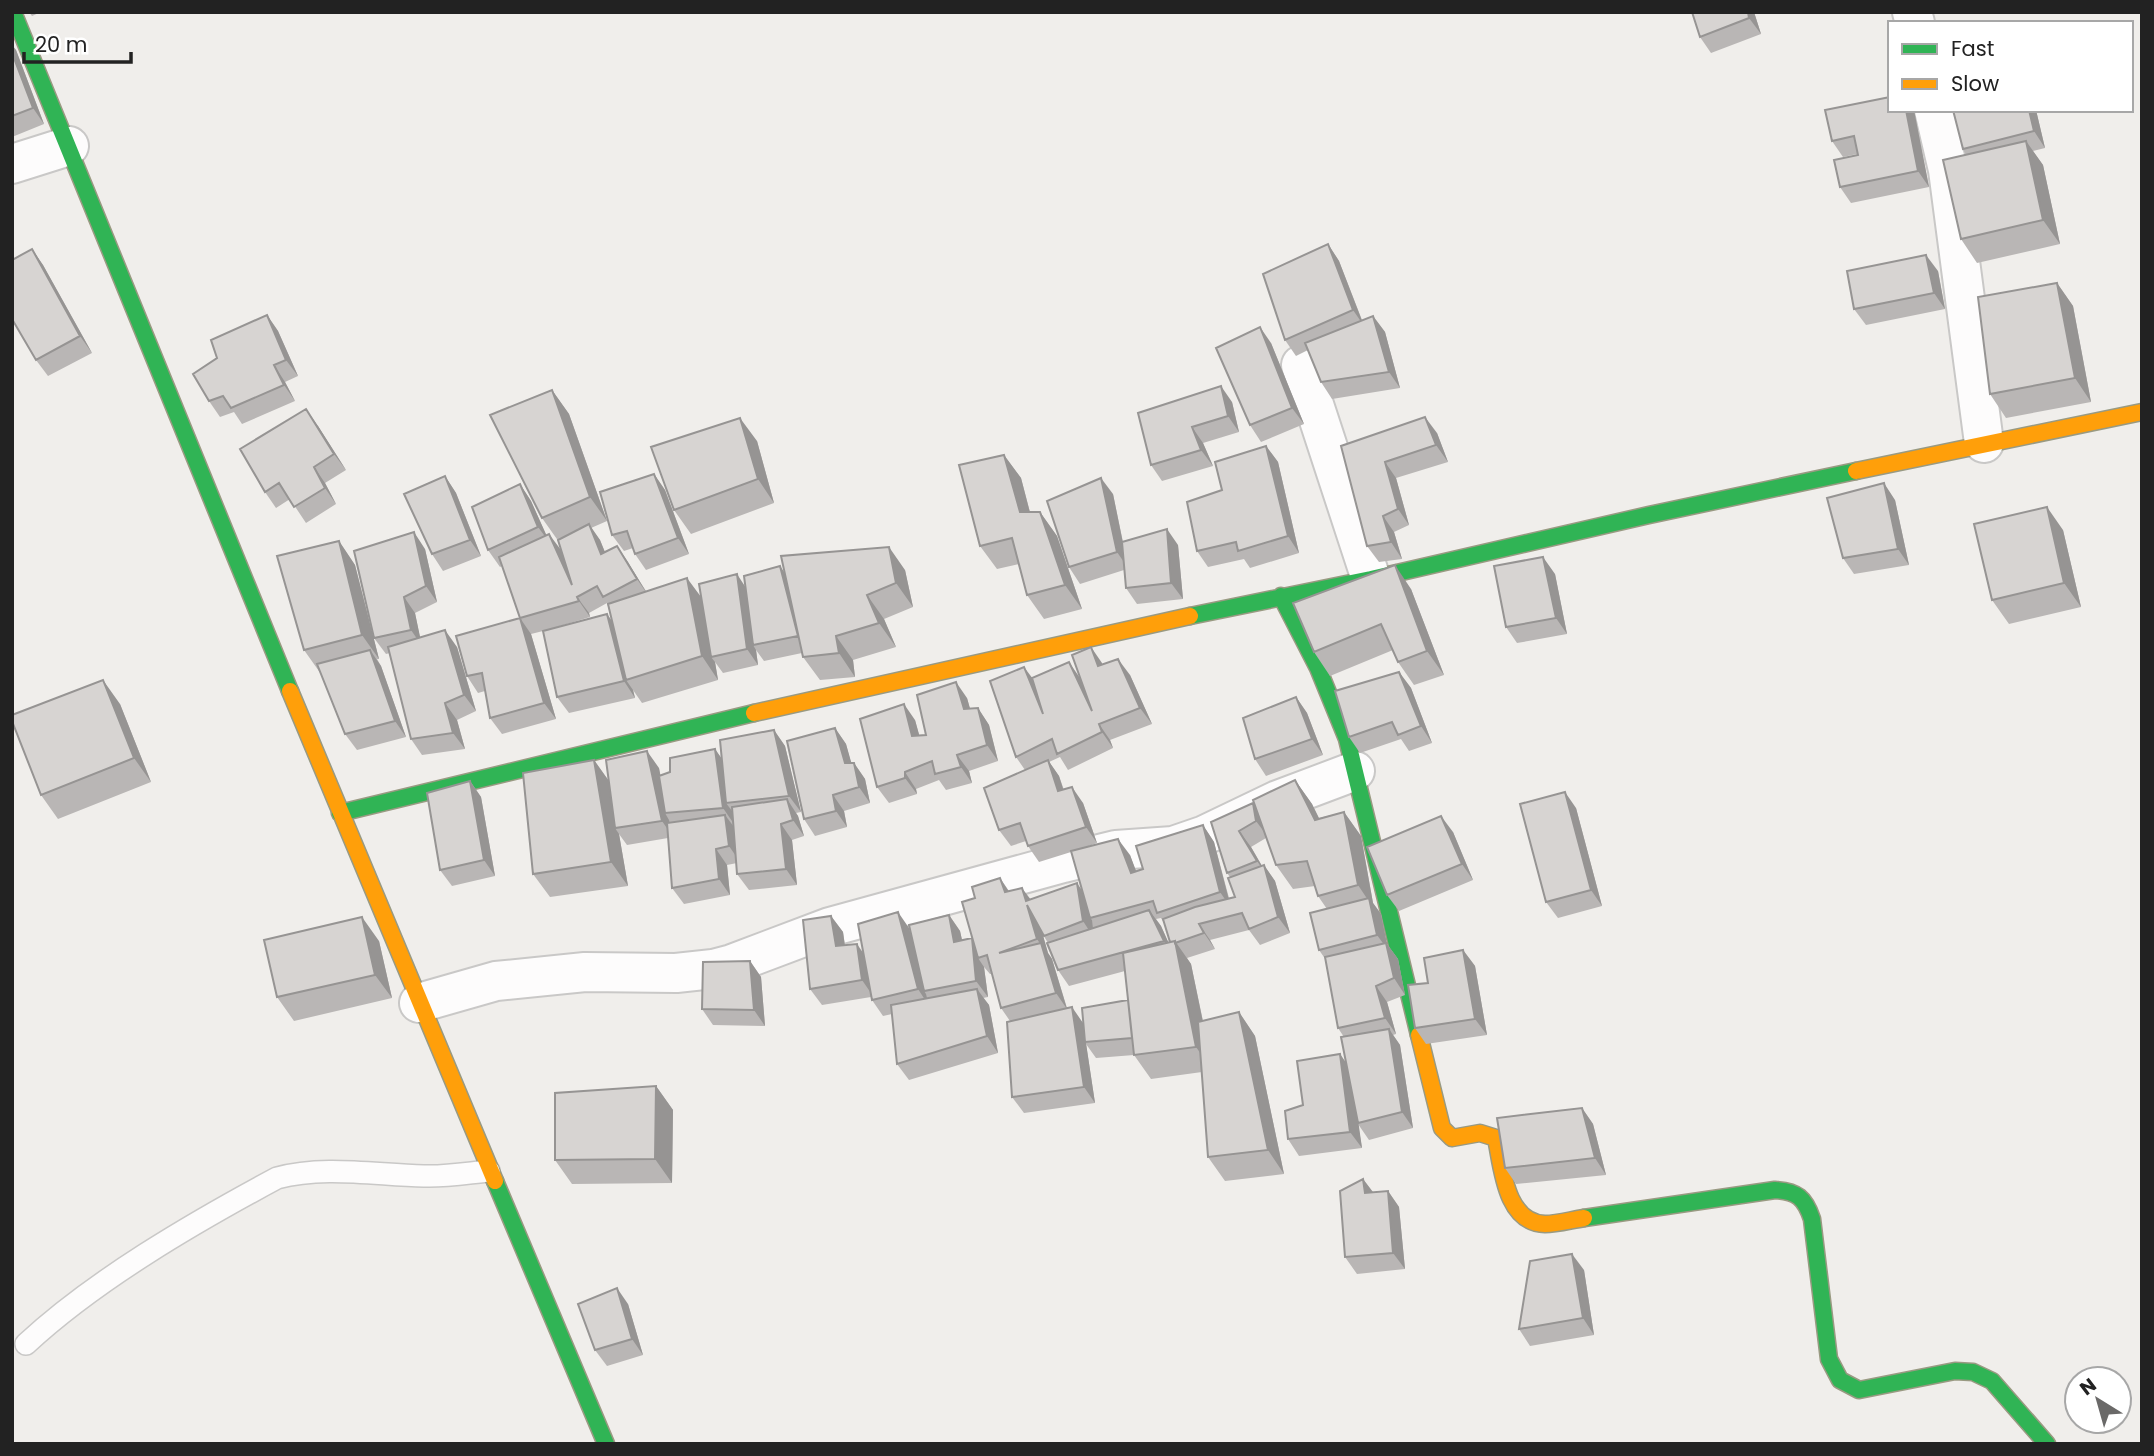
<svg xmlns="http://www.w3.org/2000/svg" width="2154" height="1456" viewBox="0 0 2154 1456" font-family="Poppins,sans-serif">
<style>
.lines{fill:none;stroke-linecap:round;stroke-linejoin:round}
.lane-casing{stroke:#c9c8c7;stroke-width:24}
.street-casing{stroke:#c9c8c7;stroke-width:42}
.fast-casing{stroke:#999a82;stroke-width:19}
.slow-casing{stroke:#999a82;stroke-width:19}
.lane{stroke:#fdfcfc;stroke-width:21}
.street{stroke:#fdfcfc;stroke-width:38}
.fast{stroke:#30b455;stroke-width:16}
.slow{stroke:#ff9f0a;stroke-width:16}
.wall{fill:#b9b6b5;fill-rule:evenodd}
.shaded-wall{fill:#969493}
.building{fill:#d7d4d2;stroke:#969493;stroke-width:2}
</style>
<rect width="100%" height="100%" fill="#f0eeeb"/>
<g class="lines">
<!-- lane casing -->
<g class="lane-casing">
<path id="lane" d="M26,1344c69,-64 167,-121 251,-166 47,-13 99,-3 147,-2 21,1 44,-3 65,-5"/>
</g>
<!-- street casing -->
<g class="street-casing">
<path id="street" d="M1912,12l3,11
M1934,110l14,60 36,273
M12,164l57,-18
M1301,365l70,214
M419,1003l77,-22 89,-9 91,1 37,-4 19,-5 98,-37 233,-64 53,-13 57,-4 32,-11 73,-35 77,-29"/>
</g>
<!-- fast casing -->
<g class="fast-casing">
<path id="fast" d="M13,12l277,679
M1281,596l37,72 29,71 72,296
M1190,616l181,-37 278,-64 207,-44
M340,813l414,-100
M495,1181l111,263
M1584,1218l191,-28c22,1 30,8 37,29l17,140 11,21 19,10 96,-19 18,1 19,9 55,63"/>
</g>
<!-- slow casing -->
<g class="slow-casing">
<path id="slow" d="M1856,471l286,-59
M290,691l205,490
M754,713l436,-97
M1419,1035l23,93 10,10 28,-5 16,5c6,28 9,85 49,86 12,0 26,-4 39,-6"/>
</g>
<!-- lane -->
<use href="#lane" class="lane"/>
<!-- street -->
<use href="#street" class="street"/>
<!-- fast -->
<use href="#fast" class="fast"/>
<!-- slow -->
<use href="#slow" class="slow"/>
</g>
<!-- wall -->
<path class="wall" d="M29,12h12l-9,4z
M1692,12h62l7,22 -50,19 -11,-16z
M12,45l4,5 28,74 -32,13z
M1914,110l15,77 -78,16 -11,-16 17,-33 -14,3 -11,-16z
M2036,110l9,38 -12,3 10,14 17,79 -83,19 -16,-24 5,-84 -3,-6z
M1328,244l11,17 23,59 11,-4 12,16 15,56 -68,11 -11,-17 -13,-32 -12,6 -11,-16z
M32,249l11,16 49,88 -44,23 -12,-16z
M1938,271l7,38 -79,16 -12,-16z
M2057,283l16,23 18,96 -85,16 -16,-24z
M267,315l11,16 20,45 -13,6 10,19 -53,23 -8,-12 -14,5 -11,-16 8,-43z
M1271,343l33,81 -43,18 -11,-17z
M552,390l17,24 38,107 -16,7 9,12 5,12 12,-6 29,45 55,7 45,-11 34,-21 5,8 120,-4 8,37 -29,12 12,28 -43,13 2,17 -35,3 -17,-23 -1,-4 -38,8 -8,-11 2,15 -35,8 -8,-11 3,18 -76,23 -9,-13 2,8 -66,15 -12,-16 -14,-66 -12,3 25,85 -54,15 -12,-16 -5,-27 -7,2 -11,-17 53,-58 -18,-52 -2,1 -12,-17 32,-66 11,17 15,34 16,18 -3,-11 -17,-24zM607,603l5,18 -5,-7 -57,15 40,-12 -1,-4z
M1232,402l7,30 -36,11 10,23 -51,15 -11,-16 -13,-52z
M318,426l28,44 -21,13 11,21 -30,19 -16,-24 -14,9 -11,-16z
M1437,433l11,29 -52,16 13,47 -15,7 8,27 -23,3 -12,-16 -26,-100z
M757,441l17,62 -83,31 -17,-24z
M1266,446l12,16 21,91 -49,15 -6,-9 -36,8 -11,-16 25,-61z
M1004,455l17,23 9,34h10l17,24 25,73 -38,10 -17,-24 -8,-31 -22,5 -17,-23z
M654,474l11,16 24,64 -43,16 -11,-16 -2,-6 -9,3 -12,-16z
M445,476l11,17 25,63 -38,15 -11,-17z
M1113,494l10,48 55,3 5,54 -46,5 -11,-16 -2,-18 -44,14 -11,-17z
M1895,500l14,65 -55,9 -11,-16z
M2063,530l18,77 -72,17 -17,-24z
M339,541l16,24 24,94h-2l4,7 25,71 -49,13 -12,-16 -24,-60 -17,-24z
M425,549l12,53 -22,11 5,25 37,9 19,64 -19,9 8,29 -43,6 -11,-16 -21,-86 -4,1 -12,-16z
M1555,574l12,60 -50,9 -11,-16z
M1411,589l33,86 -30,10 -16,-23 -5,-12 -63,26 -16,-24z
M1103,664l27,11 22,49 -42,16 3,8 -45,22 -8,-13 -11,5 10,14 5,14 19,13 14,40 -19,7 52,5 6,17 7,-3 60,-44 11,17 15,56 6,-1 -5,-20 -3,-4 -16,-51 42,-19 42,-23 17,24 7,14 25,-6 17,24 12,67 8,11 6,30 11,15 7,36 -18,7 9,32 -3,1 7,10 13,83 -44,12 -11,-16 4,24 -63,8 -11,-17 15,-34 37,-51 6,9 -2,-26 -6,-9 -12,-68 -7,-10 8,-41 -9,-13 -3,-10 -22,3 -17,-24 -10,-27 -15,9 11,19 2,-1 11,16 15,52 -30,12 -11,-15 -39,10 5,9 -28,9 4,6 12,57 36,-9 16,24 29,138 -59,7 -17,-24 -6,-85 -51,7 -17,-24 -38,3 -10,-14 9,59 -71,10 -12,-16 -2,-76 -9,-13 -9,-34h-2l-6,-7 4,30 -5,1 6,7 9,48 -89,27 -12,-16 -5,-50 -9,2 -11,-16 -1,-3 -49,8 -12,-16 21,-73 12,16 2,13 19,8 45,-25 6,22 34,-35 11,16 2,9 10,-2 3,-40 25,-20 9,13 21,9 52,-10 -11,-38 -32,10 -11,-16 -2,-5 -15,5 -12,-16 26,-60 -9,-13 16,-79 49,2zM1161,918l3,5 6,19h-2l-7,-16 -5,-7zM1042,933l6,10 10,27 11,16 56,-15 3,29 -45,23 -16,-15 -15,-49 -4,-6z
M1399,672l12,16 21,55 -23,8 -8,-12 -41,14 -11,-16z
M1296,697l11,16 16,42 -57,21 -11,-17z
M967,698l3,11 8,-1 11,17 9,36 -29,10 3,12 -26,7 -7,-10 -23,9 1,5 -28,9 -12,-16 38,-67 4,15h7z
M120,704l31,78 -93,37 -17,-24z
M835,728l11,16 5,19h3l11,16 5,24 -26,8 3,16 -32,9 -11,-17z
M774,730l11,16 16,66 -5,1 2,3 6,20 -12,4 5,45 -48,5 -12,-16v-11l-10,2 3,30 -46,9 -12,-16 -4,-50 -41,7 -8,-11 9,52 -78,11 -17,-23 61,-114 15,21 50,-13 1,8 10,-4 45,-23 7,10z
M470,781l11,16 14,79 -43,10 -12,-16z
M1576,808l26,98 -44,12 -12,-16z
M1453,832l20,48 -74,31 -12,-16z
M379,941l13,57 -98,23 -17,-24z
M1463,950l12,16 12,69 -61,9 -11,-16 13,-45z
M750,961l11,16 4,49 -52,-1 -11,-16z
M656,1086l17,24 -1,73 -100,1 -17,-24z
M1582,1108l11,16 13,51 -90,9 -11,-16z
M1363,1179l10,13 15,-1 11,16 6,62 -48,5 -12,-17z
M1584,1270l10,65 -64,11 -11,-17z
M628,1304l15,51 -36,11 -12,-16z"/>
<!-- shaded-wall -->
<path class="shaded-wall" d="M1748,12h6l7,22 -12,-16z
M12,45l4,5 28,74 -11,-16 -21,-55z
M1906,110h8l15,77 -11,-16z
M2029,110h7l9,38 -11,-17z
M2026,141l17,24 17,79 -17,-24z
M1328,244l11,17 25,65 -11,-16z
M32,249l11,16 49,88 -12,-17z
M1926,255l12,16 7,38 -11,-16z
M2057,283l16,23 18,96 -16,-24z
M267,315l11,16 20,45 -12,-16z
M1373,316l12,16 15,56 -11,-16z
M1260,327l11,16 33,81 -12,-16z
M274,365l11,17 10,19 -11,-16z
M1221,386l11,16 7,30 -11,-16z
M552,390l17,24 38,107 -17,-24z
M306,409l12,17 28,44 -12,-16z
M1425,417l12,16 11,29 -12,-17z
M740,418l17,23 17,62 -16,-24z
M1192,427l11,16 10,23 -12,-16z
M1266,446l12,16 21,91 -11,-17z
M1004,455l17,23 15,58 -16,-24z
M1385,462l11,16 13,47 -11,-16z
M314,467l11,16 11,21 -11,-16z
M654,474l11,16 24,64 -11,-16z
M445,476l11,17 25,63 -11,-16z
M1101,478l12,16 15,74 -11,-16z
M1884,483l11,17 14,65 -11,-16z
M520,484l11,17 19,42 -12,-16z
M2047,507l16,23 18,77 -17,-24z
M1040,512l17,24 25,73 -17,-24z
M1383,516l11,16 8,27 -11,-17z
M589,524l11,16 12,30 -11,-16z
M1167,529l11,16 5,54 -12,-16z
M414,532l11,17 12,53 -11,-16z
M549,534l12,16 11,35z
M339,541l16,24 24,94 -17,-24z
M617,546l11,16 20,33 -11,-16z
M889,547l16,23 8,37 -17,-24z
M1543,557l12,17 12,60 -11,-16z
M1395,565l16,24 33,86 -17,-24z
M780,566l11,16 7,54z
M737,574l11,17 5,54 3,5 2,15 -11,-16z
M687,578l17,23 7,56 4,5 3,18 -16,-24z
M867,595l17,24 12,28 -17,-24z
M404,597l11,16 7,33 -11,-16z
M577,597l12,16 1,4 -11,-16z
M607,614l11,16 8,50 7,10 2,8 -11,-17z
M520,618l11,16 25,85 -12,-16z
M445,630l12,17 19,64 -12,-16z
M836,636l17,24 2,17 -16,-24z
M1091,647l11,16 7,19 -11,-16z
M370,650l11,16 25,71 -11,-16z
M1118,659l12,16 22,49 -12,-16z
M1069,662l11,16 12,33z
M1024,667l12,16 7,31z
M1399,672l12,16 21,55 -11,-17z
M103,680l17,24 31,78 -17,-24z
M956,682l11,16 8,28 -11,-17z
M1296,697l11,16 16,42 -11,-16z
M445,703l12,17 8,29 -12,-16z
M904,704l11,16 9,32 -12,-16z
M978,708l11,17 9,36 -11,-16z
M1099,724l11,16 3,8 -11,-16z
M835,728l11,16 10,35 -11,-16z
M774,730l11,16 16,66 -12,-16z
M715,749l11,16v38l6,8 2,13 -11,-16z
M647,751l12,17 9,45h-3l4,7 4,17 -11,-16z
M957,755l12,16 3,12 -11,-16z
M594,760l17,24 4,44 4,6 9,52 -17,-24z
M1048,760l11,16 10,32 -11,-17z
M854,763l11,16 5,24 -11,-16z
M905,772l11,17 1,5 -12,-16z
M1295,780l17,24 19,39 -16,-23z
M470,781l11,16 14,79 -11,-16z
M1072,787l11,16 14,40 -11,-16z
M1565,792l11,16 26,98 -11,-16z
M833,795l11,16 3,16 -11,-16z
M787,799l11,17 6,20 -11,-16z
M1253,803l15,34 -12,-16z
M1344,812l17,24 12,67 8,11 6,30 11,15 7,36 -11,-17 -6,-28 -11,-15 -7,-32 -12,-18z
M725,815l12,16 3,31 -11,-16z
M1441,816l12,16 20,48 -11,-16z
M781,824l11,16 5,45 -11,-16z
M1203,825l11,17 17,66 -11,-16z
M1239,831l12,16 15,26 -2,-8 11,16 15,52 -12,-16 -12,-43 -9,-13z
M1118,839l12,16 13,34 -12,-16z
M716,849l11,16 3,30 -11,-16z
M1000,878l11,17 -6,-3z
M1077,883l11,16 2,19 2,2 2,18 -11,-17z
M1022,888l12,16 -8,-3z
M1027,905l12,16 9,32 4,6 15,50 -11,-16 -15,-48 -4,-6z
M1149,910l12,16 14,31 -11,-16z
M898,912l11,16 16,62 -1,1 2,3 3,12 -11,-17z
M949,915l11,16 6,27 -12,-16z
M831,916l12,16 4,30 -11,-16z
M362,917l17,24 13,57 -17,-23z
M1199,924l11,16 5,9 -11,-16z
M972,938l11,17 -5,3 6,9 4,30 -12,-16z
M1175,941l16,23 22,107 -17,-24z
M857,944l11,16 5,36 -11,-16z
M1463,950l12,16 12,69 -12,-16z
M750,961l11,16 4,49 -11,-16z
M1376,986l11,16 9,32 -11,-16z
M977,989l12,16 9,48 -11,-17z
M1072,1007l11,16 12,80 -11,-16z
M1239,1012l16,24 29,138 -16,-24z
M1389,1029l11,16 13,83 -11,-16z
M1340,1054l11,16 11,78 -12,-16z
M656,1086l17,24 -1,73 -17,-24z
M1582,1108l11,16 13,51 -11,-17z
M1363,1179l12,16 -10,-2z
M1388,1191l11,16 6,62 -12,-16z
M1572,1254l12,16 10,65 -11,-17z
M617,1288l11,16 15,51 -11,-16z"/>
<!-- building -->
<path class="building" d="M1692,12h56l1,6 -49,19z
M12,53l21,55 -21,8z
M1890,97v13h16l12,61 -78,16 -6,-27 24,-5 -4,-19 -22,5 -7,-31z
M1953,110h76l5,21 -71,18z
M2026,141l17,79 -82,19 -18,-79z
M1328,244l25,66 -68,30 -22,-66z
M32,249l48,87 -44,24 -24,-41v-59z
M1926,255l8,38 -80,16 -7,-38z
M2057,283l18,95 -85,16 -12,-97z
M267,315l19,45 -12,5 10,20 -53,23 -8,-12 -14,5 -16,-27 24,-16 -6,-18z
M1373,316l16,56 -68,10 -16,-39z
M1260,327l32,81 -42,17 -34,-77z
M1221,386l7,30 -36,11 9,23 -50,15 -13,-52z
M552,390l38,107 -48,21 -52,-103z
M306,409l28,45 -20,13 11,21 -31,19 -15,-24 -14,9 -25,-43z
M1425,417l11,28 -51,17 13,47 -15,7 8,26 -24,4 -26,-100z
M740,418l18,61 -84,31 -23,-63z
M1266,446l22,90 -50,15 -2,-9 -39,9 -10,-49 35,-12 -7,-28z
M1004,455l16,57h20l25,73 -38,10 -15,-57 -32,8 -21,-81z
M654,474l24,64 -43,16 -8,-23 -15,4 -12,-43z
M445,476l25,64 -38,14 -28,-60z
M1101,478l16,74 -48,15 -22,-66z
M1884,483l14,66 -55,9 -16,-60z
M520,484l18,43 -50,23 -16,-43z
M2047,507l17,76 -72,17 -18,-76z
M589,524l12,30 16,-8 20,33 -34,18 -6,-11 -20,11 2,4 -59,17 -21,-61 50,-23 23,51 -14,-45z
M1167,529l4,54 -45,5 -4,-46z
M414,532l12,54 -22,11 7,33 -37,8 -20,-87z
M339,541l23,94 -58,15 -27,-94z
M889,547l7,36 -29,12 12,28 -43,13 3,17 -36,4 -22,-101z
M1543,557l13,61 -50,9 -12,-61z
M1395,565l32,86 -29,11 -17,-38 -67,28 -21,-49z
M780,566l18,70 -45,9 -9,-69z
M737,574l10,75 -36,8 -12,-73z
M687,578l15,78 -76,24 -18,-76z
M607,614l17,67 -67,16 -14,-66z
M520,618l24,85 -54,15 -8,-45 -15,3 -11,-40z
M445,630l19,65 -19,8 8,30 -42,6 -23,-92z
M1091,647l7,19 20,-7 22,49 -41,16 3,8 -45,22 -5,-15 -36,18 -26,-76 34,-14 19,47 -11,-36 37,-16 23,49 -20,-56z
M370,650l25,71 -50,13 -28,-70z
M1399,672l22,54 -23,9 -6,-13 -43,15 -14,-46z
M103,680l31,78 -93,37 -29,-74v-6z
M956,682l8,27 14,-1 9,37 -30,10 4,12 -26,7 -3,-13 -27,11v6l-28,9 -17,-68 44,-15 8,32 14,-1 -9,-40z
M1296,697l16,42 -57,20 -12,-41z
M835,728l10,35h9l5,24 -26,8 3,16 -32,8 -17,-78z
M774,730l15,66 -63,7 -6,-63z
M715,749l8,59 -58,5 -6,-37 11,-4v-14z
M647,751l15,70 -47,7 -9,-68z
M594,760l17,102 -78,12 -10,-101z
M1048,760l10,31 14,-4 14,40 -58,19 -8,-23 -21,7 -15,-42z
M1295,780l20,40 29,-8 14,73 -40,11 -11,-35 -31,4 -23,-65z
M470,781l14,79 -44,10 -13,-77z
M1565,792l26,98 -45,12 -26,-98z
M787,799l6,21 -12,4 5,45 -49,5 -5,-67z
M1253,803l3,18 -17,10 18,30 -30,12 -16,-51z
M725,815l4,31 -13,3 3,30 -47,9 -5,-65z
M1441,816l21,48 -75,31 -20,-48z
M1203,825l17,67 -63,21 -4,-12 -63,17 -19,-67 47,-12 13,34 12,-4 -7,-23z
M1264,865l14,52 -29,12 -7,-16 -43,11 5,9 -29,10v-2l-5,1 -7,-23 32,-12 40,-10 -7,-19z
M1000,878l5,14 17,-4 4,13 51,-18 6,38 -39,15 -17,-31 10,34 -38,14 42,-10 15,50 -55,15 -14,-53 -9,3 -16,-56 13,-4 -3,-11z
M1369,898l8,37 -58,15 -9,-37z
M1149,910l15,31 -106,29 -11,-27z
M898,912l20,77 -46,11 -14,-76z
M949,915l5,27 18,-4 4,43 -52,10 -15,-66z
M831,916l5,30 21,-2 5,36 -52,9 -7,-69z
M362,917l13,58 -98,22 -13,-57z
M1175,941l21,106 -62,8 -11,-102z
M1386,943l8,35 -18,8 9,32 -47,10 -13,-71z
M1463,950l12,69 -60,9 -7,-43 20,-2 -4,-25z
M750,961l4,49 -52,-1 1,-47z
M977,989l10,47 -90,28 -6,-59z
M1128,1000l4,38 -47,4 -3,-34z
M1072,1007l12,80 -72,10 -5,-75z
M1239,1012l29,138 -60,7 -10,-135z
M1389,1029l13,83 -44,11 -17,-86z
M1340,1054l10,78 -62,7 -3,-28 18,-6 -6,-44z
M656,1086l-1,73 -100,1v-67z
M1582,1108l13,50 -90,10 -8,-50z
M1363,1179l2,14 23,-2 5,62 -48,4 -5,-66z
M1572,1254l11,64 -64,11 11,-68z
M617,1288l15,51 -37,11 -17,-46z"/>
<!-- border -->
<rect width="2154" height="1456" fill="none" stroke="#222222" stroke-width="28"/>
<!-- legend -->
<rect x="1888" y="21" width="245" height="91" fill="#ffffff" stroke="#a7a7a7" stroke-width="2"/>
<rect x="1902" y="44" width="35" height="10" fill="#30b455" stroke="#a7a7a7" stroke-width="2"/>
<text x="1951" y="56" font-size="21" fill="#222222">Fast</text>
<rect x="1902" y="79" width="35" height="10" fill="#ff9f0a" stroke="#a7a7a7" stroke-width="2"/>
<text x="1951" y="91" font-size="21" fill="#222222">Slow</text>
<!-- north arrow -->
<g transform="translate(2098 1400) rotate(323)"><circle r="33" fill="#ffffff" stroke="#a7a7a7" stroke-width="2"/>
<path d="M0-5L12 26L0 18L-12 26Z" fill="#6a6968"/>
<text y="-10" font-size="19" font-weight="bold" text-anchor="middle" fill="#222222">N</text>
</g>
<!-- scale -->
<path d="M24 52v10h107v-10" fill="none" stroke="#222222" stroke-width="3.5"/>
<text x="35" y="52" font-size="21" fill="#222222" stroke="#ffffff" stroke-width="5" paint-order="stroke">20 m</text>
</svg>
